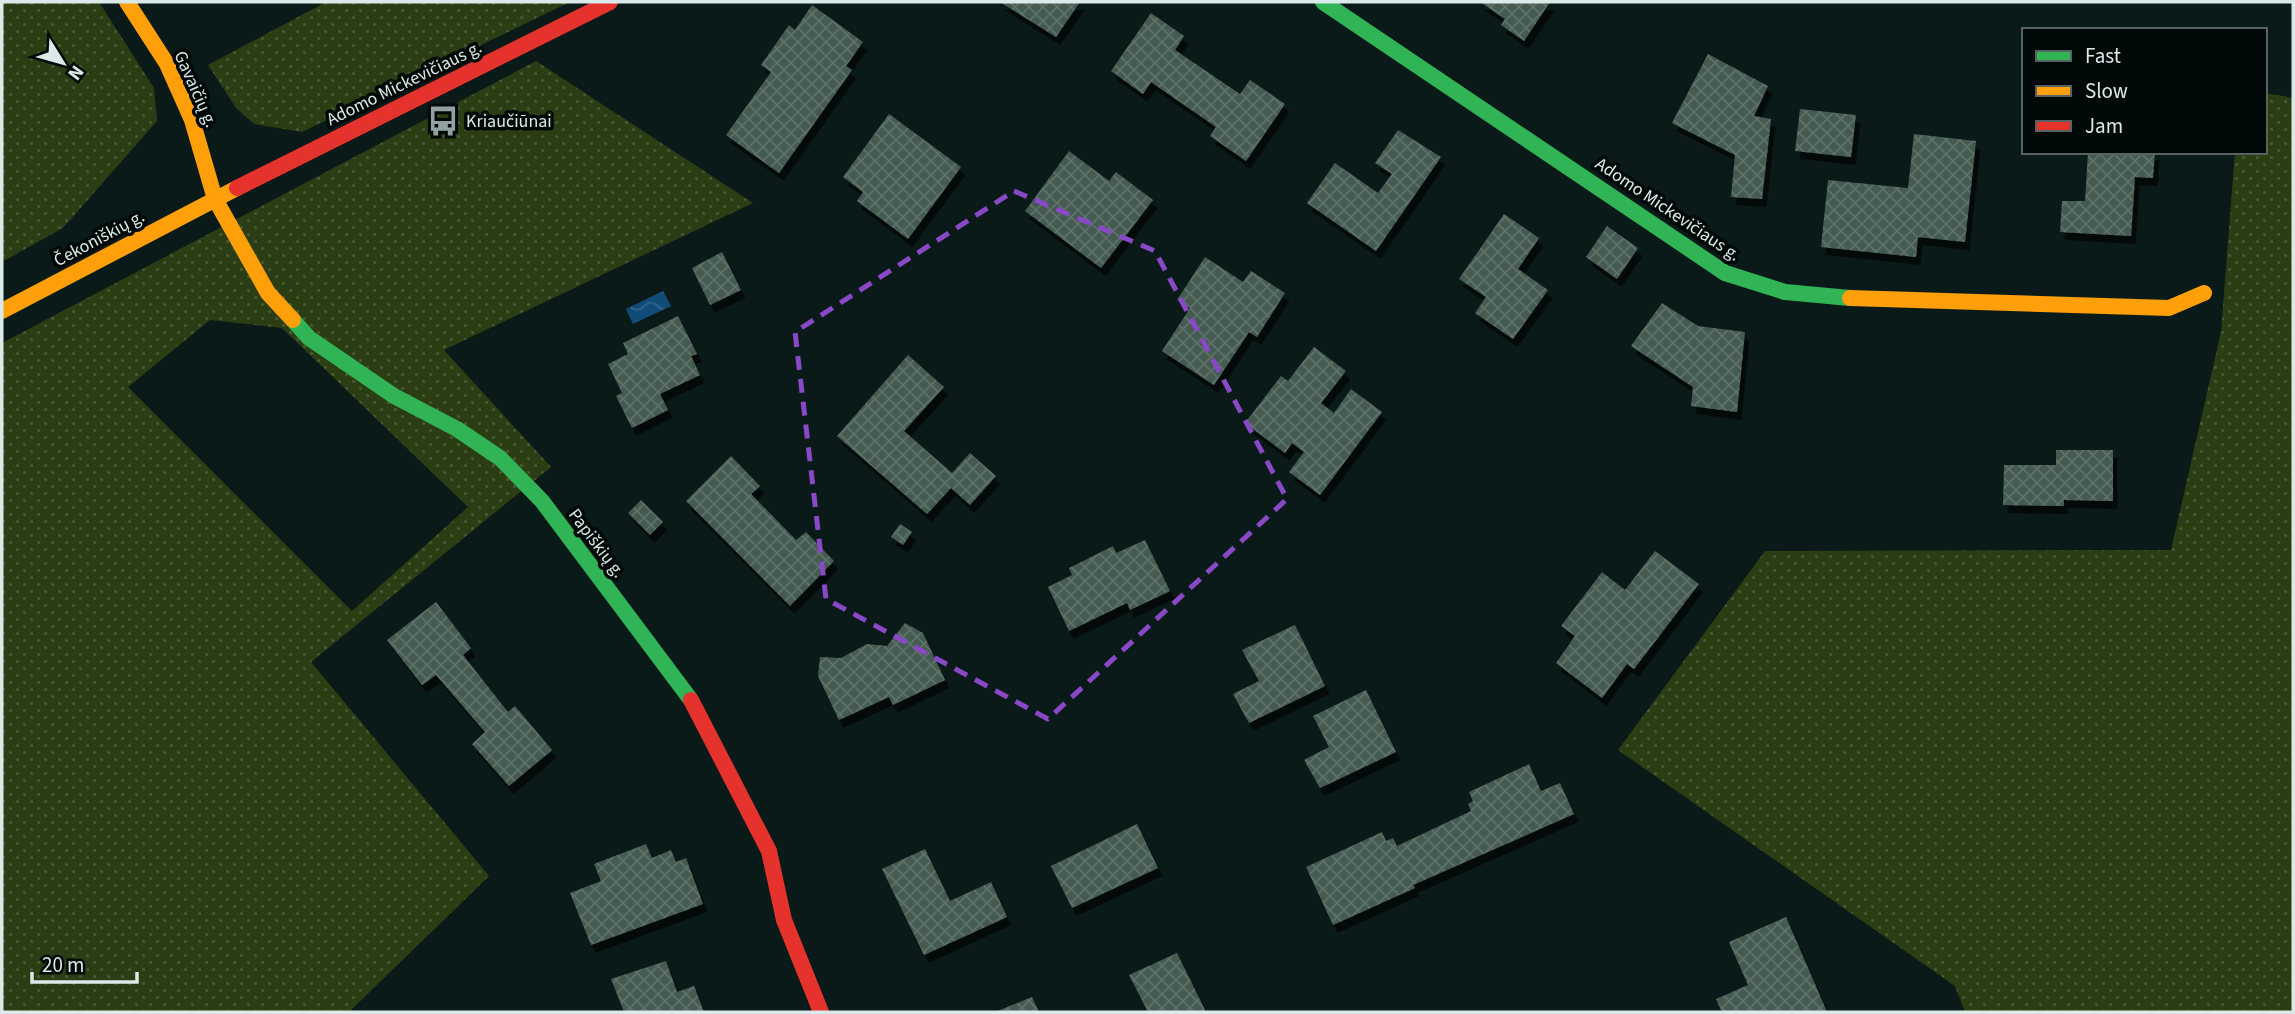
<svg xmlns="http://www.w3.org/2000/svg" width="2295" height="1014" viewBox="0 0 2295 1014" font-family="'Source Sans 3',sans-serif">
<style>
.grass{fill:url(#grass-dots);fill-rule:evenodd}
.water{fill:url(#water-waves)}
.building{fill:url(#building-cross-hatch);filter:url(#shadow)}
.lines{fill:none;stroke-linecap:round;stroke-linejoin:round}
.fast{stroke:#30b455;stroke-width:16}
.slow{stroke:#ff9f0a;stroke-width:16}
.jam{stroke:#e5322d;stroke-width:16}
.marked{fill:none;stroke:#8948c5;stroke-width:5;stroke-dasharray:14 9;stroke-linejoin:round}
.labels{text-anchor:middle;stroke-width:7;stroke-linejoin:round;paint-order:stroke}
.street-label{font-size:18px;fill:#d9eae8;stroke:#010808}
.poi-label{font-size:18px;fill:#d9eae8;stroke:#010808;text-anchor:start}
</style>
<defs>
<pattern id="grass-dots" width="8" height="8" patternUnits="userSpaceOnUse" patternTransform="scale(1.75)"><rect width="8" height="8" fill="#2b3d13"/><path d="M2 2h.1M6 6h.1" fill="none" stroke="#495935" stroke-width="1.8" stroke-linecap="round"/></pattern>
<pattern id="water-waves" width="16" height="10" patternUnits="userSpaceOnUse" patternTransform="scale(1.75)"><rect width="16" height="10" fill="#114b78"/><path d="M0 5q4-4 8 0t8 0" fill="none" stroke="#33658b"/></pattern>
<pattern id="building-cross-hatch" width="8" height="8" patternUnits="userSpaceOnUse" patternTransform="scale(1.75)"><rect width="8" height="8" fill="#445a51"/><path d="M0 0l8 8M0 8l8-8" fill="none" stroke="#5e726a"/></pattern>
<filter id="shadow"><feDropShadow dx="4.5" dy="8" stdDeviation="0" flood-color="#0009"/></filter>
</defs>
<rect width="100%" height="100%" fill="#0a1a19"/>
<!-- grass -->
<path class="grass" d="M2,2h97l55,86 3,33 -94,107 -61,34z
M326,2h244l-268,130 -48,-8 -18,-16 -28,-43z
M536,61l217,142 -309,147 107,117 -240,195 178,214 -140,136h-347v-669zM210,320l72,8 186,179 -116,104 -224,-224z
M2265,93l28,5v914h-328l-10,-26 -337,-236 147,-199 406,-1 50,-218 14,-180h30z"/>
<!-- water -->
<path class="water" d="M663,291l8,15 -38,18 -7,-15z"/>
<!-- building -->
<path class="building" d="M1000,2h80l-24,35z
M1480,2h70l-26,39 -23,-16 4,-6z
M812,5l51,37 -17,24 6,4 -73,103 -53,-38 45,-63 -10,-7 28,-40 6,5z
M1151,13l33,23 -9,14 65,44 10,-14 35,24 -39,57 -36,-25 6,-9 -65,-45 -8,12 -32,-23z
M1708,54l60,32 -14,30 17,3 -9,80 -31,-2 4,-42 -63,-32z
M1800,109l56,6 -5,42 -56,-6z
M889,114l72,53 -53,72 -51,-38 6,-9 -20,-15z
M1398,130l43,27 -65,94 -69,-48 28,-40 43,30 14,-19 -17,-11z
M1914,134l62,7 -11,101 -47,-5 -2,20 -95,-10 7,-67 80,8z
M1069,151l40,30 7,-9 37,28 -52,68 -76,-57z
M2088,152h67l-2,26 -18,-1 -4,59 -71,-4 2,-31h23z
M1504,214l35,24 -21,31 30,21 -35,49 -38,-26 11,-16 -27,-18z
M1607,226l31,22 -21,31 -31,-22z
M722,252l19,38 -31,15 -18,-37z
M1205,257l38,25 8,-11 34,22 -28,44 -8,-5 -35,53 -52,-34 28,-43 -13,-8z
M1662,303l36,23 47,6 -8,80 -46,-6 2,-19 -62,-41z
M678,316l19,38 -6,2 9,19 -40,19 8,16 -36,18 -16,-32 6,-3 -14,-29 20,-10 -5,-11z
M1314,347l32,24 -25,32 13,10 17,-24 31,23 -62,83 -31,-23 15,-20 -12,-9 -7,10 -40,-30 36,-47 7,5z
M908,355l36,32 -40,44 48,42 18,-20 26,23 -26,29 -19,-17 -24,26 -90,-78z
M2056,450h57v51l-49,-1v6l-61,-1 1,-40h52z
M731,456l29,30 -9,8 45,46 10,-8 28,29 -44,45 -104,-105z
M641,500l22,22 -13,13 -22,-22z
M900,524l12,8 -9,13 -12,-8z
M1145,540l25,51 -40,19 -3,-7 -58,28 -21,-44 24,-12 -3,-7 44,-22 3,7z
M1655,551l44,33 -65,85 -7,-5 -25,34 -46,-35 19,-27 -14,-10 41,-54 23,18z
M436,602l35,46 -8,7 45,57 7,-6 37,44 -43,36 -37,-42 13,-12 -49,-57 -14,10 -35,-45z
M905,623l18,10 22,47 -52,25 -4,-8 -50,23 -21,-44 2,-19 21,1 26,-14 20,2z
M1295,625l30,61 -76,37 -16,-29 26,-13 -17,-31z
M1366,690l30,62 -76,36 -16,-28 25,-13 -16,-31z
M1529,764l12,27 19,-8 14,31 -161,71 2,3 -82,37 -27,-58 76,-35 4,9 7,-3 4,8 74,-35 -3,-7 5,-3 -4,-9z
M1137,824l21,44 -86,40 -21,-42z
M646,844l6,14 19,-8 5,12 10,-4 17,46 -112,41 -21,-52 31,-12 -7,-17z
M925,849l25,52 41,-19 16,35 -83,38 -42,-86z
M1786,917l41,95h-105l-6,-13 32,-14 -19,-43z
M1177,953l29,59h-58l-19,-37z
M666,961l11,31 17,-6 10,26h-80l-13,-33z
M1032,997l7,15h-44z"/>
<g class="lines">
<!-- fast -->
<path class="fast" d="M1323,2l402,271 60,19 65,6
M293,320l16,18 85,58 63,33 43,29 42,43 149,199"/>
<!-- slow -->
<path class="slow" d="M127,2l40,62 25,56 23,79 53,94 25,27
M1850,298l319,10 35,-15
M2,311l235,-123"/>
<!-- jam -->
<path class="jam" d="M237,188l373,-186
M691,700l78,151 15,69 37,92"/>
</g>
<!-- marked area -->
<path class="marked" d="M1014,191l141,60 132,248 -239,220 -222,-120 -31,-267z"/>
<!-- icons -->
<defs>
<g id="bus-bare" transform="scale(2.415)"><path d="M-5-6H5V4H4V6H2V4H-2V6H-4V4H-5ZM-3.5-4V0h7V-4ZM-3.5 1.2v1.5H-2V1.2ZM2 1.2v1.5H3.5V1.2Z" fill="#91a1a0" stroke="#010808" stroke-width="2.5" paint-order="stroke"/></g>
</defs>
<g fill-rule="evenodd">
<use href="#bus-bare" x="443" y="121"/>
</g>
<g class="labels">
<!-- street labels -->
<g class="street-label">
<text transform="translate(404 83) rotate(-26)" y="6">Adomo Mickevičiaus g.</text>
<text transform="translate(196 89) rotate(66)" y="6">Gavaičių g.</text>
<text transform="translate(1668 209) rotate(34)" y="6">Adomo Mickevičiaus g.</text>
<text transform="translate(99 238) rotate(-28)" y="6">Čekoniškių g.</text>
<text transform="translate(597 543) rotate(53)" y="6">Papiškių g.</text>
</g>
<!-- poi labels -->
<g class="poi-label">
<text x="466" y="127">Kriaučiūnai</text>
</g>
</g>
<!-- border -->
<rect width="2295" height="1014" fill="none" stroke="#d9eae8" stroke-width="7"/>
<!-- legend -->
<rect x="2022" y="28" width="245" height="126" fill="#010808" stroke="#576262" stroke-width="2"/>
<rect x="2036" y="51" width="35" height="10" fill="#30b455" stroke="#576262" stroke-width="2"/>
<text x="2085" y="63" font-size="21" fill="#d9eae8">Fast</text>
<rect x="2036" y="86" width="35" height="10" fill="#ff9f0a" stroke="#576262" stroke-width="2"/>
<text x="2085" y="98" font-size="21" fill="#d9eae8">Slow</text>
<rect x="2036" y="121" width="35" height="10" fill="#e5322d" stroke="#576262" stroke-width="2"/>
<text x="2085" y="133" font-size="21" fill="#d9eae8">Jam</text>
<!-- north arrow -->
<g transform="translate(63 63) rotate(127)" stroke="#010808" stroke-width="5" paint-order="stroke">
<path d="M0-5L12 26L0 18L-12 26Z" fill="#d9eae8"/>
<text y="-10" font-size="19" font-weight="bold" text-anchor="middle" fill="#d9eae8">N</text>
</g>
<!-- scale -->
<path d="M32 972v10h105v-10" fill="none" stroke="#d9eae8" stroke-width="3.5"/>
<text x="42" y="972" font-size="21" fill="#d9eae8" stroke="#010808" stroke-width="5" paint-order="stroke">20 m</text>
</svg>
